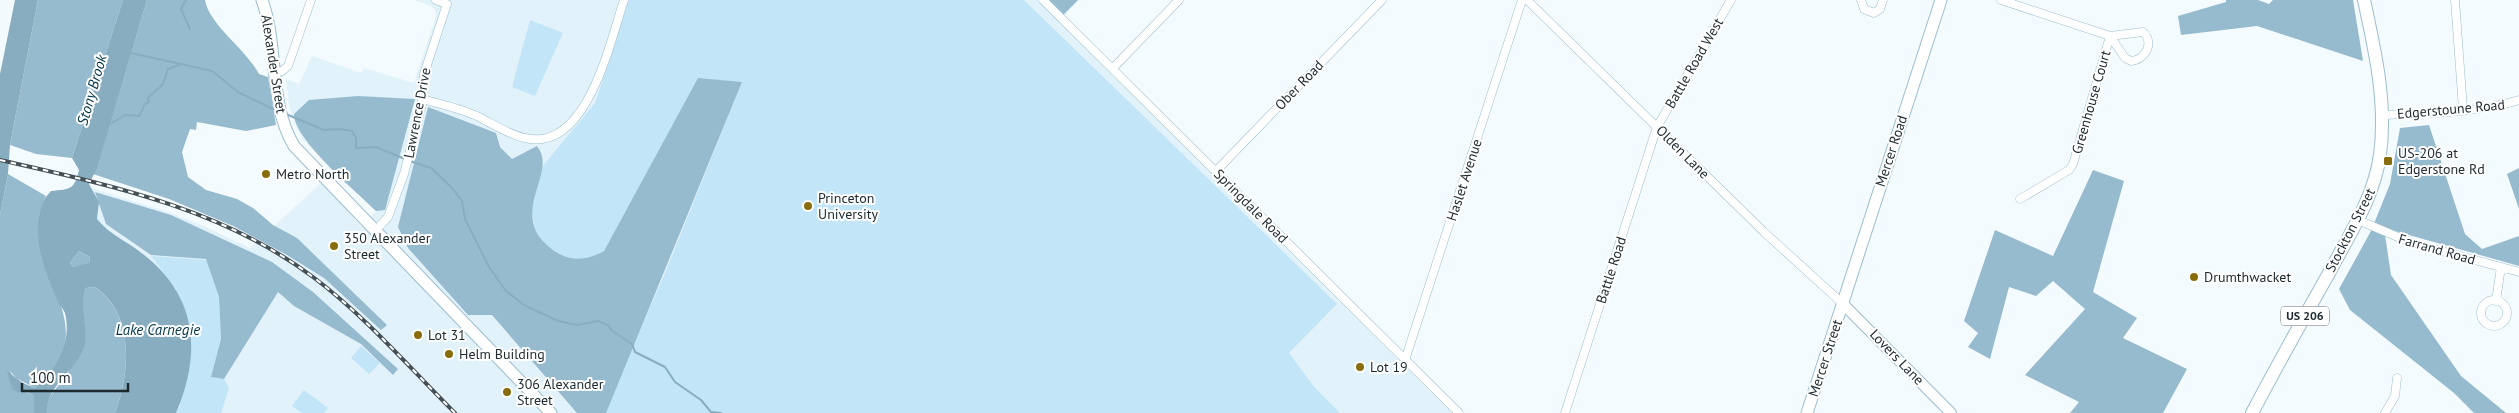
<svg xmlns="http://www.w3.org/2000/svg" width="2519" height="413" viewBox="0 0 2519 413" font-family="'PT Sans',sans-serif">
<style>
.built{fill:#e1f2fb}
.green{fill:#c2e5f7}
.forest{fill:#97bbce}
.water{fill:#89adc0;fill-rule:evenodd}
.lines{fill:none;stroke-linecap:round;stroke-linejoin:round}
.stream{stroke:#89adc0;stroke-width:2}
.minor-casing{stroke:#9cbdcf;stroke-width:9}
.tertiary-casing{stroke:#9cbdcf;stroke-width:12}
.secondary-casing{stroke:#9cbdcf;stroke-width:13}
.trunk-casing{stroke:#9cbdcf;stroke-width:14}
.minor{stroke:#fff;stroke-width:8}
.tertiary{stroke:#fff;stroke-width:10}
.secondary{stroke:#fff;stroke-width:11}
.trunk{stroke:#fff;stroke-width:12}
.rail-casing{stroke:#445056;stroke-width:4}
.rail{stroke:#fff;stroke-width:2;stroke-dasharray:5.5;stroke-linecap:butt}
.poi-dot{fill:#896d0d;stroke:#fff;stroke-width:2}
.labels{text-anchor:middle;stroke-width:4;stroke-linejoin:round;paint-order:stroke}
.shield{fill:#fff;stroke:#60696d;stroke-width:1}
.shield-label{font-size:12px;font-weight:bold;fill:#1c292f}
.street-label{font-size:14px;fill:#1c292f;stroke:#fff}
.poi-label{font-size:14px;fill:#1c292f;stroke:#fff;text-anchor:start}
.water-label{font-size:15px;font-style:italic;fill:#01364a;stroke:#fff}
</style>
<rect width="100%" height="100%" fill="#f4fbff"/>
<!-- built -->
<path class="built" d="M414,0h665l-21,22 394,391h-1276l4,-8 -37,-152 -37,-23 -9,-11 2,-17 -8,-14 80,25 33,13 46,22 72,-66 40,45 14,-16 -73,-71 -9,-17 -5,-18 -3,-26 13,5 13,-28 49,17 3,-5 50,15 22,-67 -1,-6 -4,-4z"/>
<!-- green -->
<path class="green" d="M629,0h395l313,304 -48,49 26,35 25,25h-736l61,-140 77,-191 -44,-3 -94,172 -12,6 -15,3 -15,-5 -17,-10 -10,-16 -4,-18 11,-44 53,-64z
M530,20l33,13 -28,63 -23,-9z
M151,256l56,4 12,37 2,42 -10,38 13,2 5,9 -8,25h-45l4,-8 -4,-116z
M361,346l19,17 -11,11 -18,-16z
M304,390l24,18 -4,5h-22l-10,-7z"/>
<!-- forest -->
<path class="forest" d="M38,0h85l-51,158 -36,-4 -26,-9z
M147,0h58c4,25 41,49 54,74l9,3 8,48 -30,6 -49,-9 -1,8 -6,-1 -8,23 6,25 18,13 31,9 16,9 20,17 24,13 90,87 -6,5 -57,-52 -37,-23 -54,-29 -64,-27 -76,-25 5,-9z
M1048,0h30l-15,15z
M2226,0h32l11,4 4,-4h80l10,61 -106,-35 -76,9 -3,-19 48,-14z
M698,78l44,4 -136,331h-29l-85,-98h-24l-60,-67 -10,-21 30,-120 68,26 4,14 12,12 25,-13c23,28 -35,70 19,106 16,10 32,8 48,-1z
M358,96l57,3 -30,111 -9,1c-20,-20 -82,-71 -82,-97l15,-14z
M2429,125l36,109 17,15 37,-13v30l-135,-38 7,47 70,101 45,37h-32l-20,-20 -104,-83 -11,-21 32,-58 19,-47 10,-56z
M2519,168v41l-12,-35z
M2093,170l31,11 -31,111 44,26 -14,20 64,31 -24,44h-93l9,-11 -54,-27 60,-66 -32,-28 -17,15 -27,-9 -19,72 -22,-12 10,-14 -14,-12 31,-91 58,26z
M8,174l38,22c-36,71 69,127 -11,192l-19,-10 -6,-7 10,22 3,-3 11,6v17h-34v-198z
M95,192l76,23 101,47 41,30 85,77 -5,6 -32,-31 -67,-38 -16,-14 -54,87 -13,-2 10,-38 -2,-42 -13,-38 -55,-4 -45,-31z
M79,251l11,6 -1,7 -16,3 -3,-4z
M95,287c40,28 35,85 20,126h-68c-2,-19 13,-26 21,-40 6,-10 12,-63 15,-78l3,-7z"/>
<!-- water -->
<path class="water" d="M15,0h23l-28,145 -2,29 -8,41v-141z
M123,0h24l-49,166 -9,18 10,18 -2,17c13,16 30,22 46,35 54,42 59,98 33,159h-61c15,-40 20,-99 -20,-126l-9,1c-9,18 5,42 -3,62 -9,22 -38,38 -36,63h-13v-17l-10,-6 -5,3 -7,-4 -5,-18 16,12 12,5c22,-18 37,-46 30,-75 -2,-4 -6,-9 -8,-13 -10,-24 -21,-51 -19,-78 2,-13 4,-22 13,-31 20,-2 23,-1 28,-21l-7,-12zM79,251l11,6 -1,6 -16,4 -3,-4z"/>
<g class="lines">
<!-- stream -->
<path class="stream" d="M186,0l-5,9 9,20
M131,53l81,18 26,21 39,19
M286,114l38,16 16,-1 12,2 4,7v10l20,-1 29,12
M110,124l15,-9 14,1 6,-12 4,-2 -1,-4 15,-14 5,-15 11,-4
M410,161l21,7 21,20 10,13 3,18 24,48 17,24 18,14 34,16 19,4 21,-4 10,4 3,5 21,14 3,8 30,15 10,15 26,18 10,12 10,1"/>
<!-- minor casing -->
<g class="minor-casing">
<path id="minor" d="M1043,0l416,413
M1527,0l237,232 78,71
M1861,0l3,9 10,4 6,-4 3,-9
M2001,0l109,36 33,-4c12,11 2,28 -12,29l-6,-3 -15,-22
M2455,0l8,109
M1113,68l66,-68
M274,72l8,-1 6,-5 23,-66
M422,99c19,5 37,9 55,17 16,8 30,18 48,22 62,15 85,-96 99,-138
M2382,115c43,-2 96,-2 137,-15
M1216,171l166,-171
M2020,199l49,-29 4,-6 37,-128
M2358,220l54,23 107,29
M376,230l12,-13 16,-43 18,-70 2,-30 23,-70 -11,-4
M2481 313a13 13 0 1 1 26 0a13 13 0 1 1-26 0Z
M2496,301l5,-34
M1405,360l117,-360
M1565,413l92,-286 74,-127
M2385,413l10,-17 2,-18"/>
</g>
<!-- tertiary casing -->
<g class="tertiary-casing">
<path id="tertiary" d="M1842,303l109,110"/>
</g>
<!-- secondary casing -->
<g class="secondary-casing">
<path id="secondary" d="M262,0c17,47 6,102 32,146l257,267
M1807,413l134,-413"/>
</g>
<!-- trunk casing -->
<g class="trunk-casing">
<path id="trunk" d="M2252,413c25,-47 51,-94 77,-140 20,-38 45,-75 51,-118 7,-53 -5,-104 -16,-155"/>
</g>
<!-- minor -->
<use href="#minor" class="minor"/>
<!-- tertiary -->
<use href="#tertiary" class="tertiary"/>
<!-- secondary -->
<use href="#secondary" class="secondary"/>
<!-- trunk -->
<use href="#trunk" class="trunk"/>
<!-- rail casing -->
<g class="rail-casing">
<path id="rail" d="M0,160c109,25 221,48 313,117 52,39 96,90 142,136"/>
</g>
<!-- rail -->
<use href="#rail" class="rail"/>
</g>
<!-- markers -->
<g class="poi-dot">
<rect x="2383" y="156" width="10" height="10" rx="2.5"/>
<circle cx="266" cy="174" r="5"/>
<circle cx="808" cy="206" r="5"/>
<circle cx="334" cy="246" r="5"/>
<circle cx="2194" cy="277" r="5"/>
<circle cx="418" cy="335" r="5"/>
<circle cx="449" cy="354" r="5"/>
<circle cx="1360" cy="367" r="5"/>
<circle cx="507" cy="392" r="5"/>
</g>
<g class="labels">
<!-- shield labels -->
<rect class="shield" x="2281" y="306.5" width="48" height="19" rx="4"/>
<g class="shield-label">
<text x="2305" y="320">US 206</text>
</g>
<!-- street labels -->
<g class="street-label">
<text transform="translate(1694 63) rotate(-60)" y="5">Battle Road West</text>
<text transform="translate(274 64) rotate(81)" y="5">Alexander Street</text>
<text transform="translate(1299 85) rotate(-46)" y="5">Ober Road</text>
<text transform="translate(2091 102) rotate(-74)" y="5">Greenhouse Court</text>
<text transform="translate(2451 109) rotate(-5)" y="5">Edgerstoune Road</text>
<text transform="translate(417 113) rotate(-79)" y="5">Lawrence Drive</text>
<text transform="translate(1891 151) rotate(-72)" y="5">Mercer Road</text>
<text transform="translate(1683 152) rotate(45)" y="5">Olden Lane</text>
<text transform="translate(1464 180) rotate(-72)" y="5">Haslet Avenue</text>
<text transform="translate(1251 206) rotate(45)" y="5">Springdale Road</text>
<text transform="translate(2350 230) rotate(-63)" y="5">Stockton Street</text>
<text transform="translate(2437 249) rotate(16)" y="5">Farrand Road</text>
<text transform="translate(1611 270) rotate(-72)" y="5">Battle Road</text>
<text transform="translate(1897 357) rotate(46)" y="5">Lovers Lane</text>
<text transform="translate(1825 358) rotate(-72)" y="5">Mercer Street</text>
</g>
<!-- poi labels -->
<g class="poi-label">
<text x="2398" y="158">US-206 at<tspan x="2398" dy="16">Edgerstone Rd</tspan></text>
<text x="276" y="179">Metro North</text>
<text x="818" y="203">Princeton<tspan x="818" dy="16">University</tspan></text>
<text x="344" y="243">350 Alexander<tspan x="344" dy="16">Street</tspan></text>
<text x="2204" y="282">Drumthwacket</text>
<text x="428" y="340">Lot 31</text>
<text x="459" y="359">Helm Building</text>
<text x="1370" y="372">Lot 19</text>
<text x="517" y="389">306 Alexander<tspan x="517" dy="16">Street</tspan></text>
</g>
<!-- water labels -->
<g class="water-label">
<text transform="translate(92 90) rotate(-74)" y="5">Stony Brook</text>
<text x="158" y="335">Lake Carnegie</text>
</g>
</g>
<!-- scale -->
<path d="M22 383v8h106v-8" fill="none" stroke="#1c292f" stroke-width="2.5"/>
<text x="30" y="383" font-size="15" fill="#1c292f" stroke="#ffffff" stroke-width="4" paint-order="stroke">100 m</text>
</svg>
